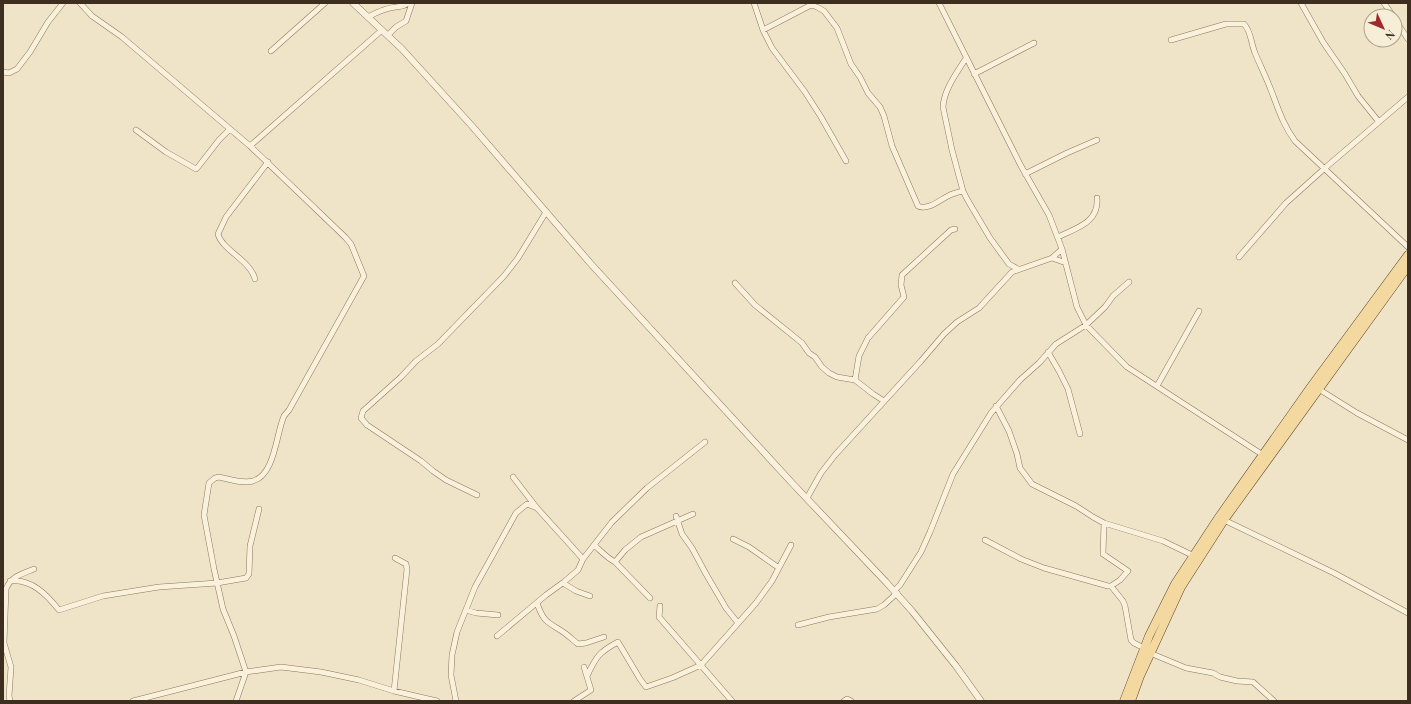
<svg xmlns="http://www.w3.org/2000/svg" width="1411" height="704" viewBox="0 0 1411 704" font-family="'Playfair Display',serif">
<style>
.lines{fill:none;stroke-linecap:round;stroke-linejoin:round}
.minor-casing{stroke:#8d765c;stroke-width:6}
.tertiary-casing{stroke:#8d765c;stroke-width:7}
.primary-casing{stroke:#5b4430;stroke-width:9}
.minor{stroke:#faf1dc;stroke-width:5}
.tertiary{stroke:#faf1dc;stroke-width:6}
.primary{stroke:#f3d9a0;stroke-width:8}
</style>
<rect width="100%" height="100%" fill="#f0e4c8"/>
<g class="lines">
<!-- minor casing -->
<g class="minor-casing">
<path id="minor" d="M80,3l12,13 30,21 128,109 95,91 6,7 13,32 -75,134 -5,6c-8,18 -9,59 -31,65 -11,3 -24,-2 -34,-4l-4,1 -6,5 -5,32 10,54 9,40 11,27 12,36 -10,29
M754,3l9,27 9,18 33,44 16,25 25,44
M939,3l82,163 28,49 13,34 15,58 9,18 41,42 136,88
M1301,3l22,39 22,32 13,22 21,26
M1384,3l9,13
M368,17c9,-5 18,-9 28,-10 5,-1 8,0 12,-4
M1395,20l13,19
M763,30l48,-25 6,2 7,4 13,17 14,36 9,13 8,16 12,14 4,9 8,30 26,60c10,5 23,-7 32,-11 4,-2 9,-3 13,-4
M388,35l8,-8 10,-6 6,-18
M1171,40l55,-16h18c7,7 7,19 11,29 5,12 11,24 16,37 7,18 12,35 24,51l113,106
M271,51l54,-48
M966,58c-9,15 -22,31 -23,49l9,43 11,41 4,8 23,39 19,26 9,5
M3,72l6,1 8,-4 13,-17 18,-30 15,-19
M974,74l60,-31
M136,130l30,22 30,17 2,-2 21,-27 11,-11
M250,146l132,-116
M1025,174l42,-21 30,-13
M1058,237c18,-9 41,-14 39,-39
M1239,257l47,-54 39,-35 83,-71
M1052,258l14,5
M255,279c-5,-19 -33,-29 -37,-45l8,-17 42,-55
M735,283l20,22 47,38 7,10 6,4 7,10 7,6 8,4 18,3
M1048,352l11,19 9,18 12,45
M1157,386l42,-75
M1317,388l40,25 51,27
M884,401l-11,-7 -18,-14 4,-24 9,-18 36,-41 -3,-12 1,-10 49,-45 4,-1
M996,406l13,25 8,23 3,14 12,16 44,22 17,11 11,6 59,18 31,15
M513,477l24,31 46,51
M477,495l-31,-15 -13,-9 -12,-10 -54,-36 -6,-7 2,-7 38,-34 15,-16 22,-17 66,-68 14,-18 28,-46
M807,498l14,-25 14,-18 86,-94 23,-27 13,-12 22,-14 33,-36 40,-14 10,-9
M676,516l6,18 10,14 14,26 20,34 12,15
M1222,519l112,54 74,40
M1104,523l-1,31 25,17 -8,9 -9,6 12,15 2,5 6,34 3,3 10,5
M733,539l16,8 30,21
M985,540l36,19 23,9 64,18h3
M594,545c7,6 13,13 21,17l10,-12 16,-13 52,-23
M615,562l35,36
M10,581c21,-3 37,14 49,29l44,-14 56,-9 58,-4 29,-5 3,-4 1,-28 9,-37
M563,583l13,8 14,5
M894,591l6,-6 21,-33 9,-20 23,-58 38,-61 29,-33 19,-17 17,-19 30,-19 19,-18 8,-11 16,-14
M537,603c7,21 12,19 29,31 4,3 8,7 12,10l8,-1 18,-6
M660,606l-1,11 73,84
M466,610l10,3 22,2
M798,625l31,-8 48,-8 7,-4 13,-12
M497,636l49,-41 18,-13 14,-12 5,-11 29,-37 35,-34 58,-46
M1150,653l36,15 27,5 7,4 17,4 16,1 21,19
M587,676c9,-19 12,-24 31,-34l22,37 6,8 26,-9 29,-13 55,-62 16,-22 19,-36
M394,691l13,-122 -1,-5 -11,-6
M10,701l-1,-5 2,-29 -7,-24 2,-54c5,-13 16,-15 28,-20
M133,701l113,-29 35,-5 40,5 38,8 35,11 43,10
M456,701l-5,-26 1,-20 5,-23 18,-45 41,-74 11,-9 10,4
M574,701l17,-11 -7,-23
M844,701l3,-2 4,2"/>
</g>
<!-- tertiary casing -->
<g class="tertiary-casing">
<path id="tertiary" d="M353,3l49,46 70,77 119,138 202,220 93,98 26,29 44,55 25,35"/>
</g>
<!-- primary casing -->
<g class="primary-casing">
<path id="primary" d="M1124,701l25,-65 26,-52 44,-67 91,-129 98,-133
M1131,701l9,-25 41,-89 43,-67 184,-254"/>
</g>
<!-- minor -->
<use href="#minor" class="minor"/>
<!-- tertiary -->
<use href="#tertiary" class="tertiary"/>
<!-- primary -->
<use href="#primary" class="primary"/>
</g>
<!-- border -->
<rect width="1411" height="704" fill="none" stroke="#3d2e20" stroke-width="8"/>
<!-- north arrow -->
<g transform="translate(1383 28) rotate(134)"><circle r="19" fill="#f7eed8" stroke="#ada18e"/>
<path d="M0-3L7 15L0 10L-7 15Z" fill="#9e2a2b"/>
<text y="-6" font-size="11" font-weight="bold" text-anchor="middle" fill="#3d2e20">N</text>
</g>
</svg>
